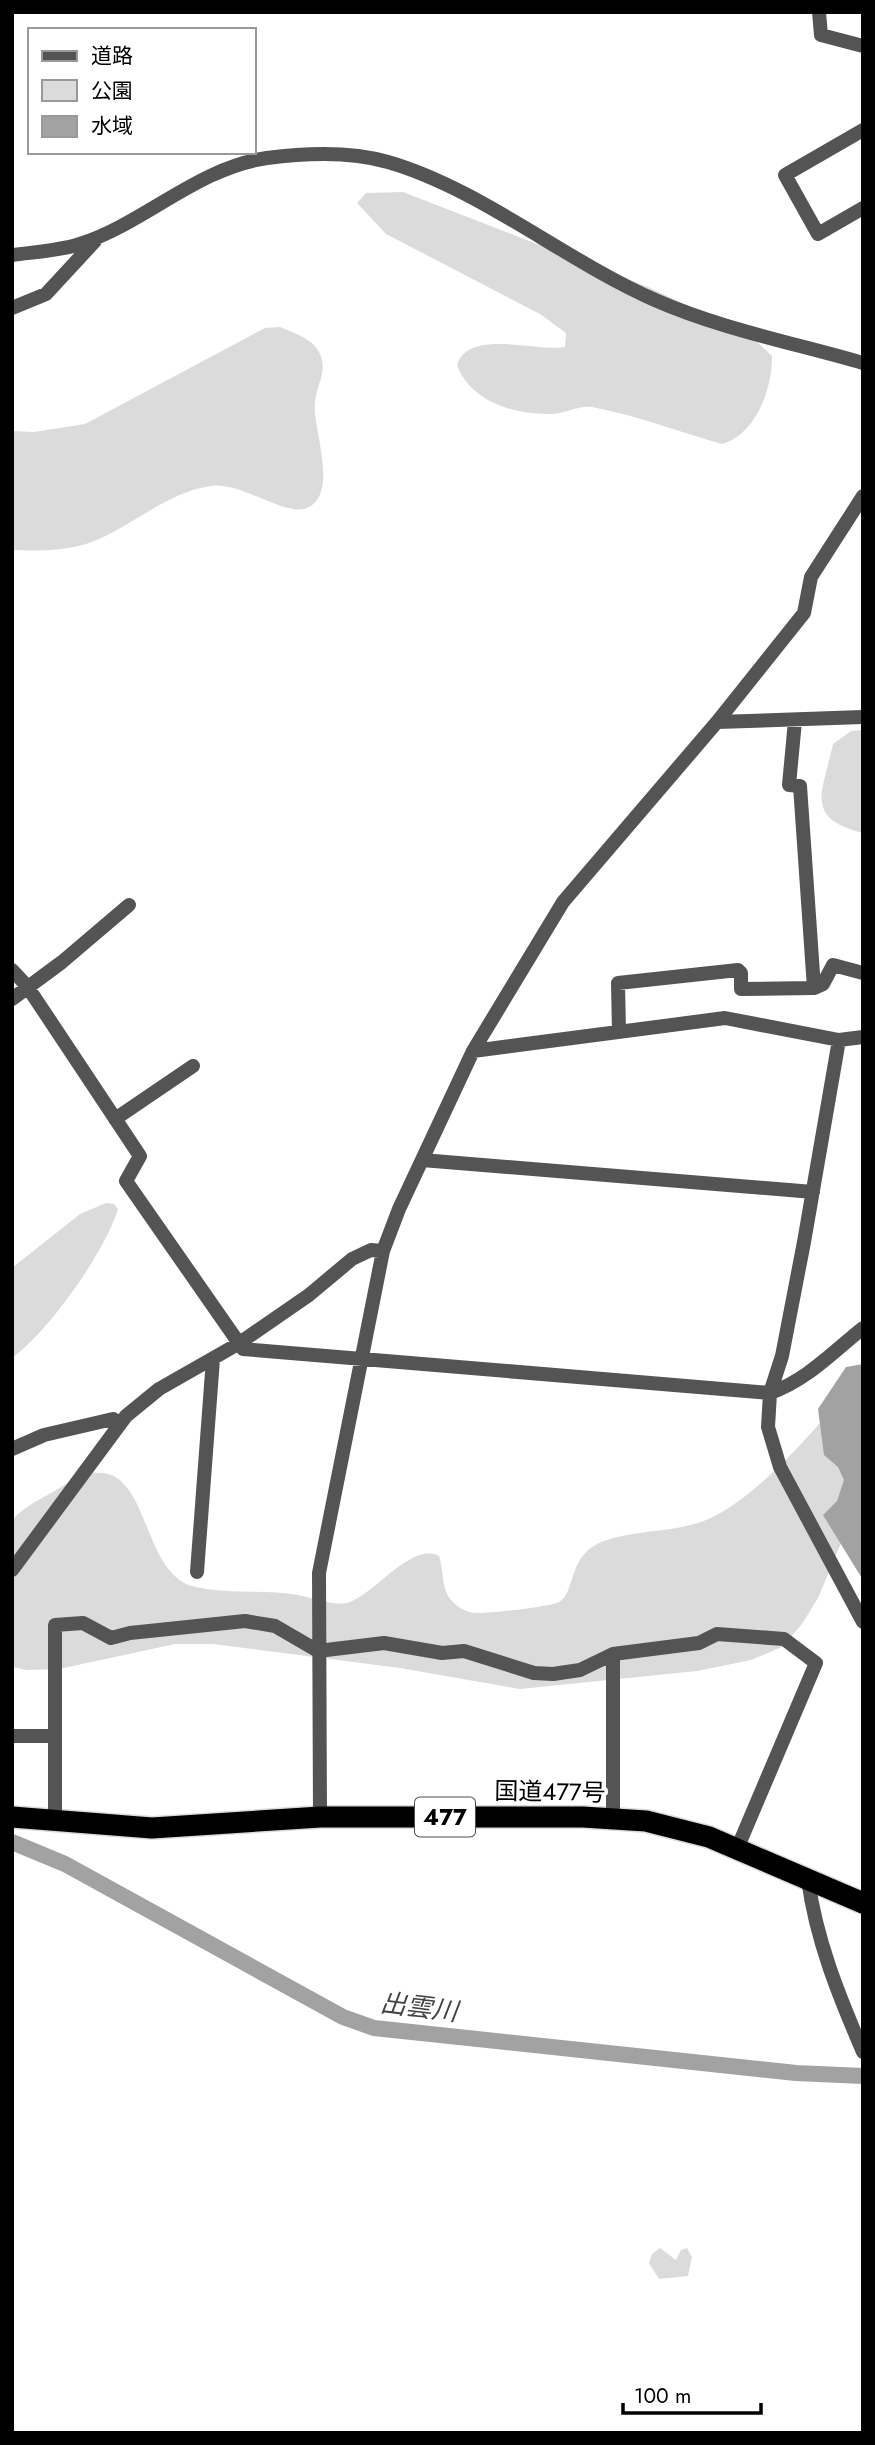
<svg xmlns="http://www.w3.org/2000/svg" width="875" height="2445" viewBox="0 0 875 2445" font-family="Jost,'Noto Sans JP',sans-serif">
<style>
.green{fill:#dbdbdb}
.water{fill:#a2a2a2}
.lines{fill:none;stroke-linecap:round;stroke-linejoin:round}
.river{stroke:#a2a2a2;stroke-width:16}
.highway-casing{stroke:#dbdbdb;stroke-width:24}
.minor{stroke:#545454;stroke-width:14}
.highway{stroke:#000;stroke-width:21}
.labels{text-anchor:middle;stroke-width:7;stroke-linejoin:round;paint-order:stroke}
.shield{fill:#fff;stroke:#4c4c4c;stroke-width:2}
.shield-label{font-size:23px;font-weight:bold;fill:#000}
.street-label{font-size:24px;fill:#000;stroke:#fff}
.water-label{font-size:26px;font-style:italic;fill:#434343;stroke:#fff}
</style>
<rect width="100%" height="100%" fill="#fff"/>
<!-- green -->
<path class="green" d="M403,192l245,95 103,49 21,20c0,34 -16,78 -50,88 -43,-12 -86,-29 -130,-37 -13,-2 -28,7 -42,7 -36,1 -80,-13 -93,-49 11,-37 80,-13 108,-18l1,-14 -26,-19 -154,-80 -29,-31 9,-10z
M280,327c12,5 33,12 39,25 10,19 -3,32 -4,51 -3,25 25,91 -8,105 -23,9 -66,-27 -96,-22 -46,6 -82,44 -125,58 -24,7 -49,7 -74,6v-119l22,1 51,-8 180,-96z
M863,730v103c-60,-15 -40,-41 -30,-89l18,-13z
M106,1203l8,1 4,5c-13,43 -69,122 -106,149v-90l68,-54z
M863,1369l-21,172 -24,57 -16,26 -20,23 -31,13 -54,11 -177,18 -120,-21 -187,-24h-38l-116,25 -32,1 -15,-3v-147c12,-14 33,-23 49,-33 92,-59 72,82 131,99 34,9 72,3 106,9 16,3 37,12 52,7 26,-10 64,-61 89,-46 5,14 2,34 13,45 5,6 14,11 23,12 10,1 75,-6 84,-11 16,-8 9,-45 40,-59 31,-13 67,-10 99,-20 55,-17 131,-107 165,-154z
M660,2248l16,12 5,-10 6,-2 5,9 -4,19 -29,3 -10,-16 3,-9z"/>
<!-- water -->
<path class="water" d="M863,1364v216l-40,-65 14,-14 7,-21 -6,-13 -14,-12 -6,-46 28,-42z"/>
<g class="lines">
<!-- river -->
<path class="river" d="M12,1842l53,22 278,153 31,11 422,45 67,3"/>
<!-- highway casing -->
<g class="highway-casing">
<path id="highway" d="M12,1817l140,11 168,-11h263l63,4 63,16 154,66"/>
</g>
<!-- minor -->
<path class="minor" d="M819,12l2,23 42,11
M863,130l-78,45 33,59 45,-26
M12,255c22,-3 47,-4 68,-11 65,-21 117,-76 187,-86 38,-5 83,-7 121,4 93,27 178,99 267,138 66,29 139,43 208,63
M12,308l34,-14 49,-53
M795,721l-6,64 11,1 14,202
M717,722l146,-5
M12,970l15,16 113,170 -14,25 117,168 527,44c36,-12 64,-42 93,-65
M12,999l50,-37 67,-57
M619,1032l-1,-49 120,-13 3,3v16l73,-1 9,-4 10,-19 30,8
M839,1040l-35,202 -22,114 -12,37 -2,34 12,40 83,155
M473,1051l252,-33 114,22 24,-3
M115,1119l78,-53
M422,1160l391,32
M12,1449l32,-14 69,-16 4,6
M12,1570l114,-154 33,-27 79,-45 71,-49 43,-36 19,-9 12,1 16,-42 74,-158 90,-149 154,-180 87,-109 7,-36 52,-81
M197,1572l16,-213
M613,1654v164
M12,1736h41
M320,1817l-1,-244 64,-322
M55,1821v-196l28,-2 28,15 19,-5 115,-12 30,5 43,25 66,-8 58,10 22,-2 70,22 19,1 27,-4 33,-16 86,-11 18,-9 67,5 32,24 -79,186
M808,1879c8,61 31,117 55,173"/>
<!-- highway -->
<use href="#highway" class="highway"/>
</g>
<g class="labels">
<!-- shield labels -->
<rect class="shield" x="415" y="1797.5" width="60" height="39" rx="5"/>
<g class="shield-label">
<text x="445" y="1825">477</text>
</g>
<!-- street labels -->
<g class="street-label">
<text transform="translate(550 1792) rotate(1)" y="8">国道477号</text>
</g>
<!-- water labels -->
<g class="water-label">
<text transform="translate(419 2007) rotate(7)" y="9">出雲川</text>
</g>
</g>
<!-- border -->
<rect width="875" height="2445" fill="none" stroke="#000000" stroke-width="28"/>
<!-- legend -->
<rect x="28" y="28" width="228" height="126" fill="#ffffff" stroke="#999999" stroke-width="2"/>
<rect x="42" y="51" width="35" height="10" fill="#545454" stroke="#999999" stroke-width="2"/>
<text x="91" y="63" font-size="21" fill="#000000">道路</text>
<rect x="42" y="80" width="35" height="21" fill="#dbdbdb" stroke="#999999" stroke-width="2"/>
<text x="91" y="98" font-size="21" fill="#000000">公園</text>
<rect x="42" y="116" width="35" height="21" fill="#a2a2a2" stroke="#999999" stroke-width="2"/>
<text x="91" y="133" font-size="21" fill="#000000">水域</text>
<!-- scale -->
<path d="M623 2403v10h138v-10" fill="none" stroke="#000000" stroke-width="3.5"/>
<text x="634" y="2403" font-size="21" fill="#000000" stroke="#ffffff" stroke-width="5" paint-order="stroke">100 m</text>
</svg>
